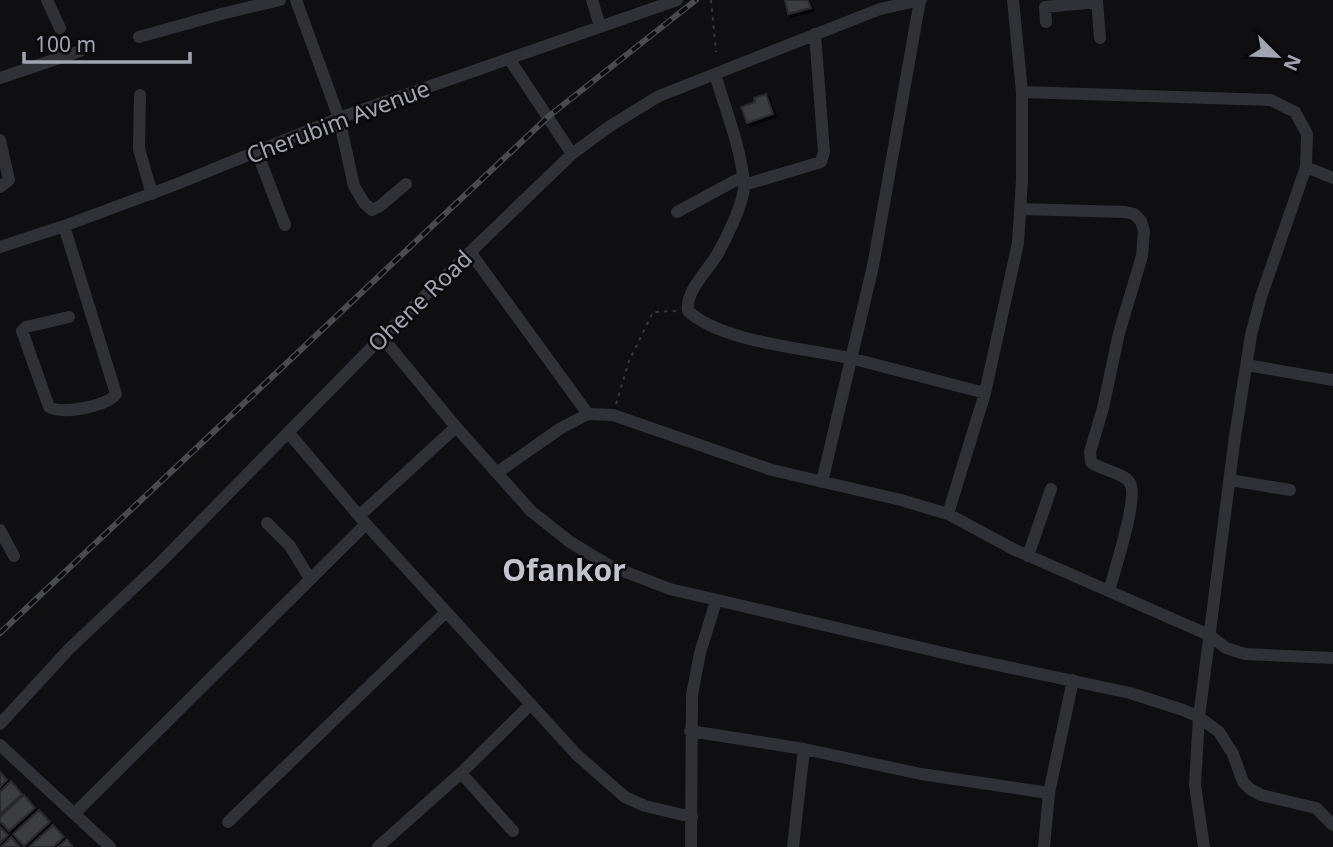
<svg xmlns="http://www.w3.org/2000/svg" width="1333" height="847" viewBox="0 0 1333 847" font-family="'Noto Sans',sans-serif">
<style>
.building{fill:#3b3c41;stroke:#29292d;stroke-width:2;filter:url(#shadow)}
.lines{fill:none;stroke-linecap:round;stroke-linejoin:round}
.path{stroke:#36383c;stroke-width:2;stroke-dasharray:3.5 5;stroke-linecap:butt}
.minor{stroke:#303136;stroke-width:12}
.rail-casing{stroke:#494b50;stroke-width:6}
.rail{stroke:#0a0a0c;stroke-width:3.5;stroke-dasharray:10;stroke-linecap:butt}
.labels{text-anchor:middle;stroke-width:5;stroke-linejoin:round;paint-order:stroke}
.street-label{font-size:23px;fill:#a0a5b1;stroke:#0a0a0c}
.district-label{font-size:30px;font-weight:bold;fill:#c1c4ce;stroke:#0a0a0c}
</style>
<defs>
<filter id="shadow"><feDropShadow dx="3" dy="3" stdDeviation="0" flood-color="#0009"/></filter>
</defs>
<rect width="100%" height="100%" fill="#0f0f11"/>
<!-- building -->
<path class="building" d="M785,0h23l3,8 -23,6z
M766,94l7,20 -26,9 -6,-16 14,-5 -1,-4z
M0,772l7,8 -7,7z
M11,781l11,13 -22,20v-22z
M24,795l11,13 -26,23 -9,-10v-4z
M39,810l11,12 -26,24 -11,-12z
M53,825l11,12 -11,10h-24z
M0,827l8,8 -8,8z
M11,837l9,10h-19z
M67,839l6,8h-15z"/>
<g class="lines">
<!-- path -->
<path class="path" d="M711,0l5,52
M616,404l13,-43 24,-49 23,-1"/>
<!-- minor -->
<path class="minor" d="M47,0l13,28
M296,0l43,118 15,68 10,17 8,7 8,-4 26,-22
M592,0l8,26
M1097,0l3,38
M1046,22l-1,-15 52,-5
M139,37l82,-23 59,-14
M510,60l62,94
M715,74c10,35 26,73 29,110 1,17 -18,55 -27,71 -10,16 -32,37 -29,56 35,32 119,37 166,48 44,11 87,23 131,34
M0,78l80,-27
M1022,92l249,8 24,12 12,22 -1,33 -45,130 -10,38 -16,101 -36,281 -4,68 9,62
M140,95l-1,54 13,45
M0,140l9,40 -9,7
M257,152l28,73
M1306,167l27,11
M744,185l77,-23 3,-10 -9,-118
M1021,209l104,3 9,2 7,7 3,10 -2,25 -23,77 -16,75 -13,44 1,10c11,9 32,10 39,21 9,14 -16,89 -21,108
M677,212l65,-35
M64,226l52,168c-8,12 -54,21 -67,13l-27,-76 4,-4 43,-10
M0,247l64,-21 113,-42 162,-66 338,-118
M470,252l118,162
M382,337l74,90 75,84 39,31 40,24 60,23 295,69 165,35 53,17 16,7 20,15 14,22 10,28 7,7 11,6 55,13 17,17
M1247,365l86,15
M288,432l78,92 211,231 48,42 20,9 47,11
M498,472l63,-44 27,-14 25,1 159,55 129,30 47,14 65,35 196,86 17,13 19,6 88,4
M1230,480l60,10
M822,482l51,-216 47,-266
M948,514l37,-121 33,-150 4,-63v-88l-9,-92
M359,516l97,-89
M267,523l23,23 20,33
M0,530l14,26
M1028,556l23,-67
M0,724l69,-75 91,-86 222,-226 190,-183 38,-28 49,-30 221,-87 41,-9
M690,731l114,18 117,25 128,19
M0,745l110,102
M461,773l52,58
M74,814l292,-290
M228,822l217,-209
M378,847l83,-74 69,-68
M691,847l1,-152 8,-42 16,-52
M793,847l11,-98
M1044,847l5,-54 24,-113"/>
<!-- rail casing -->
<g class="rail-casing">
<path id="rail" d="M0,633l549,-517 147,-116"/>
</g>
<!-- rail -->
<use href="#rail" class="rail"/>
</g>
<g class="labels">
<!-- street labels -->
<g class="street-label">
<text transform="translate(338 122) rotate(-21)" y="8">Cherubim Avenue</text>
<text transform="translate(420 301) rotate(-44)" y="8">Ohene Road</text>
</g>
<!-- district labels -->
<g class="district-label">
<text x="564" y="581">Ofankor</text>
</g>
</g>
<!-- north arrow -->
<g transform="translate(1277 56) rotate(114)" stroke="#0a0a0c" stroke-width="5" paint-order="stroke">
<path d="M0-5L12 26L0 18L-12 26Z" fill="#a0a5b1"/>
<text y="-10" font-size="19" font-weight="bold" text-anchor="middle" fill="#a0a5b1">N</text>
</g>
<!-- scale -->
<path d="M24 52v10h166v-10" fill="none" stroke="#a0a5b1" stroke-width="3.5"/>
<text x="35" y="52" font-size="21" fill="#a0a5b1" stroke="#0a0a0c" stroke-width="5" paint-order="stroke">100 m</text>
</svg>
